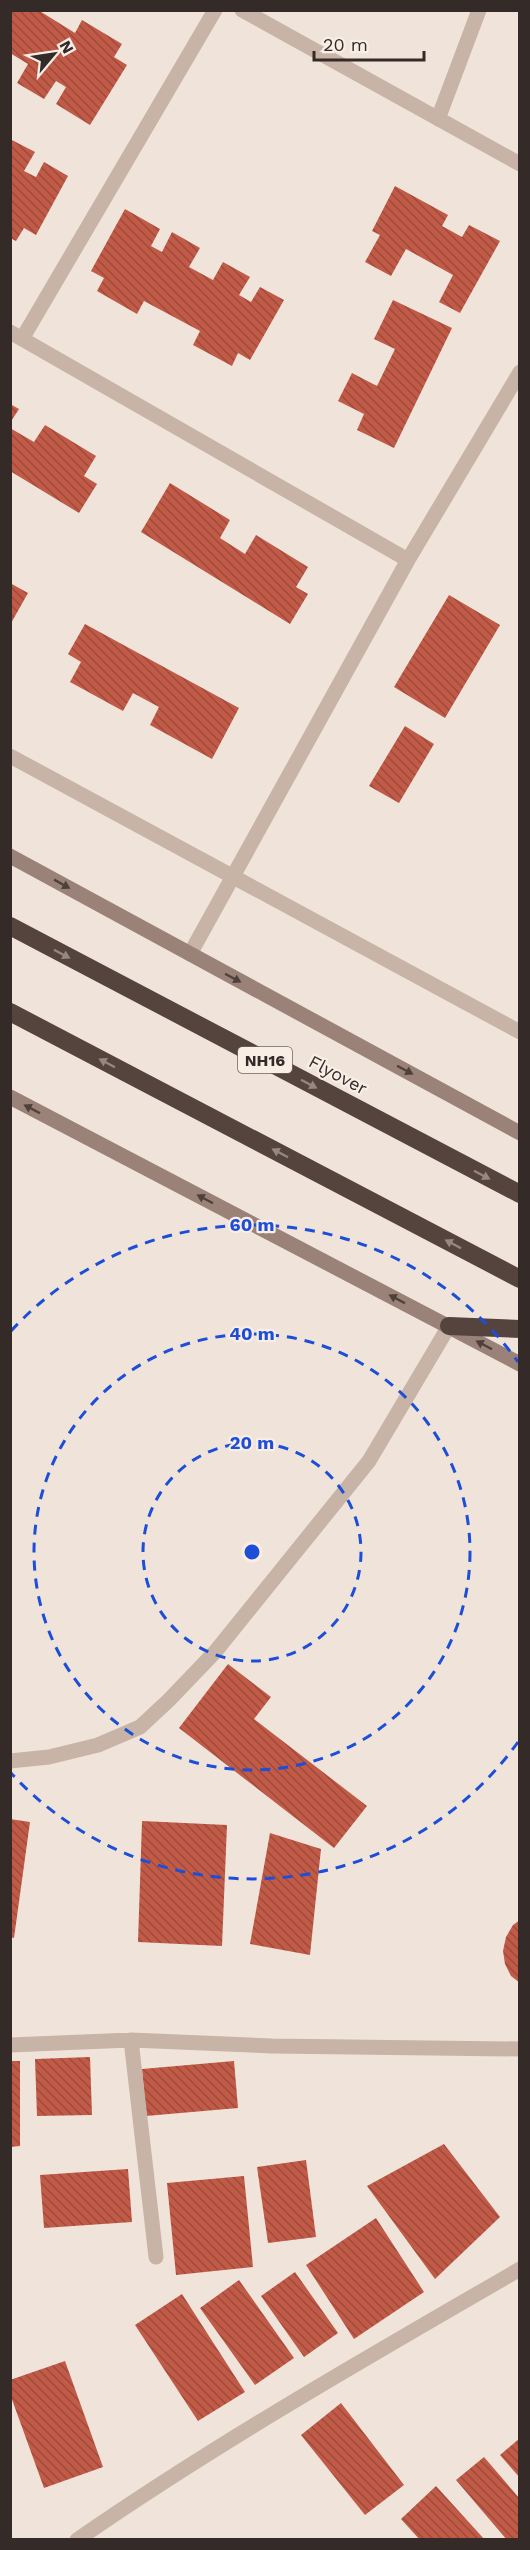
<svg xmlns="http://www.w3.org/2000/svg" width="530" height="2550" viewBox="0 0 530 2550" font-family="'Work Sans',sans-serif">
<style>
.building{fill:url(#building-back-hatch)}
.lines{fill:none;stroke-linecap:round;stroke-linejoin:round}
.street{stroke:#c8b3a7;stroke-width:15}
.secondary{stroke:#9b8278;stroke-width:15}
.highway{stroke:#55443e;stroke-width:18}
.oneway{fill:#4e403b}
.oneway2{fill:#968881}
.ring{fill:none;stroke:#1d4ed8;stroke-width:3;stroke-dasharray:10 8}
.labels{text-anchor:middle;stroke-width:4.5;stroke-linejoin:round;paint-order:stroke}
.shield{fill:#f8eee6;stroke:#6f6560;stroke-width:1.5}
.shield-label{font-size:16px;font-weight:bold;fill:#342a27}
.street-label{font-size:18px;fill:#342a27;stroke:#f8eee6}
.centre{fill:#1d4ed8;stroke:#f8eee6;stroke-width:3}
.ring-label{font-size:18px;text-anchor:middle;font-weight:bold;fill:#1d4ed8;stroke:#f8eee6;stroke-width:4.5;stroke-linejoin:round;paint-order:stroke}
</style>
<defs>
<pattern id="building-back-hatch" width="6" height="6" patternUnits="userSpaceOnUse" patternTransform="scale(1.5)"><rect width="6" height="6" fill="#c15b48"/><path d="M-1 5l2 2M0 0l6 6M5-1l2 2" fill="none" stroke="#9e4b3c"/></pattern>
</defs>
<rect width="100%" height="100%" fill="#f0e4da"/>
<!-- building -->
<path class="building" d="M10,10h28l37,23 7,-13 40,24 -8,13 13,8 -37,60 -34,-21 10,-17 -10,-6 -12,18 -27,-16 11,-19 -18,-11z
M10,139l25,13 -11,19 12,6 8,-15 24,14 -32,59 -12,-7 -8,13 -6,-3z
M395,186l53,29 -6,11 20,11 7,-12 31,16 -40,72 -21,-11 14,-27 -47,-26 -15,27 -26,-14 15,-27 -8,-4z
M125,209l35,20 -9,17 11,6 10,-20 28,16 -11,19 24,13 10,-18 27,15 -11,18 12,7 9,-15 24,13 -34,60 -12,-7 -6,13 -39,-21 7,-14 -56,-30 -7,13 -40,-23 7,-13 -13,-7z
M393,300l59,28 -58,120 -37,-18 7,-16 -26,-13 14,-28 25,13 18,-37 -21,-10z
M10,404l9,5 -9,14z
M45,425l51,31 -12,20 13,8 -18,29 -69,-42v-43l24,14z
M170,483l60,37 -10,18 25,16 11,-19 52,32 -12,20 12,7 -18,30 -149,-92z
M10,583l18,10 -18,32z
M449,595l51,30 -55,93 -51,-31z
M85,624l154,84 -27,51 -62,-34 9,-18 -26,-14 -10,18 -53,-29 11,-20 -13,-8z
M405,726l29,18 -35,59 -30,-17z
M228,1664l43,33 -17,22 113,87 -33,42 -155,-120z
M10,1819l20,3 -16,116 -4,-1z
M142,1821l85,4 -5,121 -84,-4z
M270,1833l51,16 -11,106 -60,-11z
M520,1920v63l-9,-7 -6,-12 -2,-13 3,-14 7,-12z
M90,2057l2,58 -55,1 -2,-57z
M10,2061h10v85l-10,1z
M234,2061l4,47 -92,8 -4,-47z
M444,2144l56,73 -65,62 -68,-93z
M306,2160l10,77 -48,6 -11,-76z
M128,2169l4,53 -88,6 -4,-53z
M244,2176l9,91 -77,8 -9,-92z
M376,2218l48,74 -70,47 -48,-74z
M295,2272l43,61 -34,24 -43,-61z
M239,2280l55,78 -39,27 -55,-77z
M182,2294l63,98 -47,29 -63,-96z
M65,2361l38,106 -59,21 -34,-94v-14z
M341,2403l63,82 -39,30 -64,-80z
M520,2438v40l-20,-23z
M484,2457l36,42v41h-13l-51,-60z
M436,2486l49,54h-65l-19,-21z"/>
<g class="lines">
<!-- street -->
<path class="street" d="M242,10l278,154
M438,119l41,-109
M10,332l398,228
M22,339l193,-329
M10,756l510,276
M190,954l218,-394 112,-188
M10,1761l39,-4 49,-12 42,-18 29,-27 46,-48 154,-191 80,-135
M131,2040l25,217
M10,2045l121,-5 141,6 248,3
M77,2540c143,-99 293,-184 443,-271"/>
<!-- secondary -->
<path class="secondary" d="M10,856l510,277
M10,1097l510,267"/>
<!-- highway -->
<path class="highway" d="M10,926l510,268
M10,1012l510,267
M449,1326l71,3"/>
</g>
<!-- one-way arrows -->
<defs><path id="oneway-solid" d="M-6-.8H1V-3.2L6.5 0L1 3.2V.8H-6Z" transform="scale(1.5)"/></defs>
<g class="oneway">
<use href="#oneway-solid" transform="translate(62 884) rotate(29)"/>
<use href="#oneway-solid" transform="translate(233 978) rotate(28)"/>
<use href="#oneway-solid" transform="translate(405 1070) rotate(28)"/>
<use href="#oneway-solid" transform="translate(32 1109) rotate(-152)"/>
<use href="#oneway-solid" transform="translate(205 1199) rotate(-152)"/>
<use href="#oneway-solid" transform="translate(397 1299) rotate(-152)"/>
<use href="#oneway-solid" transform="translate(484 1345) rotate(-152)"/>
</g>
<g class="oneway2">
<use href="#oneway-solid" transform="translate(62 954) rotate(28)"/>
<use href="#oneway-solid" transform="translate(107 1063) rotate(-152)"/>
<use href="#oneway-solid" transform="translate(309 1084) rotate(28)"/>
<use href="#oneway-solid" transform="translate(280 1153) rotate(-152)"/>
<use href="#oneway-solid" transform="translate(482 1175) rotate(28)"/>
<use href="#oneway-solid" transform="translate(453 1244) rotate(-152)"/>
</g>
<!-- distance rings -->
<g class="ring">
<circle cx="252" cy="1552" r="109"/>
<circle cx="252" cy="1552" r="218"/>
<path d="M518 1742A327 327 0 0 1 11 1773M11 1331A327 327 0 0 1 518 1362"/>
</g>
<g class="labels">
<!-- shield labels -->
<rect class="shield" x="238" y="1047" width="54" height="26" rx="4.5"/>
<g class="shield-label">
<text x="265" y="1066">NH16</text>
</g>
<!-- street labels -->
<g class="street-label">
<text transform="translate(338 1075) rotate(28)" y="6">Flyover</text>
</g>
</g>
<circle cx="252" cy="1552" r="9" class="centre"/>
<g class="ring-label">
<text x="252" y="1231">60 m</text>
<text x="252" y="1340">40 m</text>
<text x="252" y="1449">20 m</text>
</g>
<!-- border -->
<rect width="530" height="2550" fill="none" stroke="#342a27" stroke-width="24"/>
<!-- north arrow -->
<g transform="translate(54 54) rotate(61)" stroke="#f8eee6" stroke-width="4.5" paint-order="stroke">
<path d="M0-4.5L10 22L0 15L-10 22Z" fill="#342a27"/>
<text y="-9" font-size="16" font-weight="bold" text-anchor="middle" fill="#342a27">N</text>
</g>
<!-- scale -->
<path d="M314 51v9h110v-9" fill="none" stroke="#342a27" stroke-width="3"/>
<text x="323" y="51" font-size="18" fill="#342a27" stroke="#f8eee6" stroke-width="4.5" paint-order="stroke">20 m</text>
</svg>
